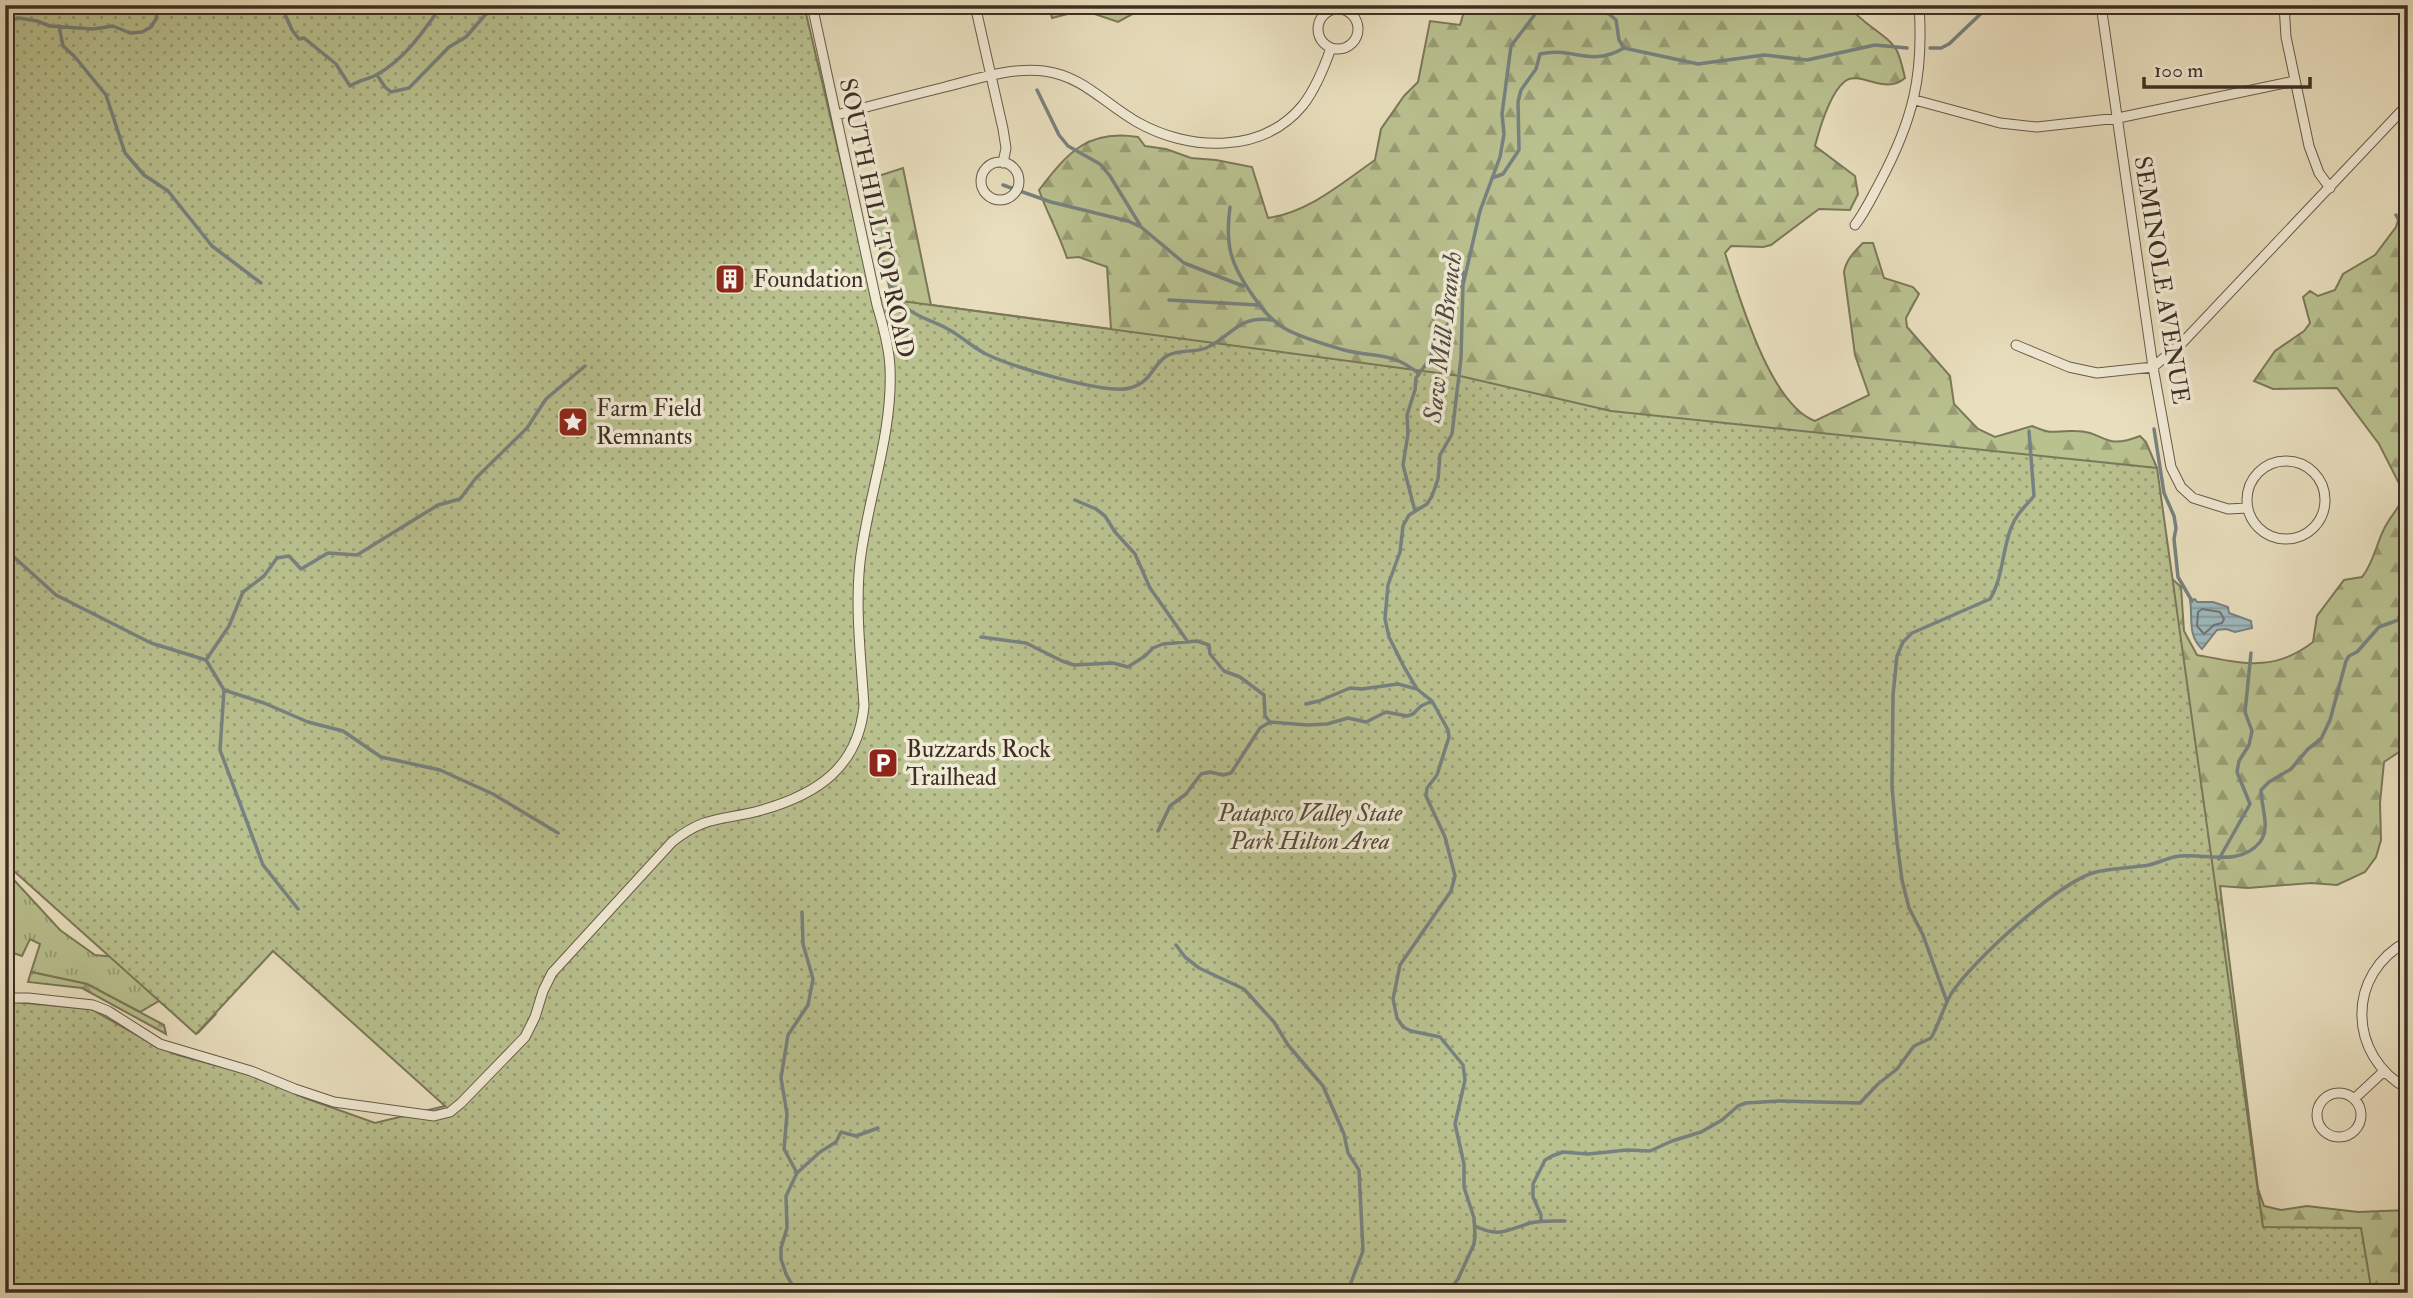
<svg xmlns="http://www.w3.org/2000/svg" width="2413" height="1298" viewBox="0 0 2413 1298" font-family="'IM FELL Double Pica',serif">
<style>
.grass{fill:url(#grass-tufts);stroke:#7b785a;stroke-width:2}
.forest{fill:url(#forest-firs);stroke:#7b785a;stroke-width:2}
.park{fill:url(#park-dots);stroke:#7b785a;stroke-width:2}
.water{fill:url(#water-rules);stroke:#778280;stroke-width:2}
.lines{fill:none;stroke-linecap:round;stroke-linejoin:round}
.shore{stroke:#6e7471;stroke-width:2}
.stream{stroke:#778280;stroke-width:3.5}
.minor-casing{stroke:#685b4b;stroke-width:11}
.minor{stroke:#f1ead5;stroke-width:9}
.labels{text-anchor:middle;stroke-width:7;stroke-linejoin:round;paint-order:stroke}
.street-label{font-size:24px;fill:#3d2f25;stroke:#f1ead5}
.poi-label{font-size:24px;fill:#3d2f25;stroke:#f1ead5;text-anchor:start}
.park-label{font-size:24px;font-style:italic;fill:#564c3a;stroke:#f1ead5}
.water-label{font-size:26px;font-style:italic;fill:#504b43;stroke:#f1ead5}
</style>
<defs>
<pattern id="grass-tufts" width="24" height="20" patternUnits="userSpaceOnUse" patternTransform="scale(1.75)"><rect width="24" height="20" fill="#b9c18f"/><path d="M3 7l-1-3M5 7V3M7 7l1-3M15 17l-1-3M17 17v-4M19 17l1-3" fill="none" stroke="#989d75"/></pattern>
<pattern id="forest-firs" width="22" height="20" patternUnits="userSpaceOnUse" patternTransform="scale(1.75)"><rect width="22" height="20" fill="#b9c18f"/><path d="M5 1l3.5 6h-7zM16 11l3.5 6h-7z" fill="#989d75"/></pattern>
<pattern id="park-dots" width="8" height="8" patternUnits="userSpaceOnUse" patternTransform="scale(1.75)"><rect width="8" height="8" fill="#b9c18f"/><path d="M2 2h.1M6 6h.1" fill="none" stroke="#989d75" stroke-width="1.8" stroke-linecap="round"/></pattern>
<pattern id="water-rules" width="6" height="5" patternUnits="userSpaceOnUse" patternTransform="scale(1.75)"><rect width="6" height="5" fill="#9eb9bd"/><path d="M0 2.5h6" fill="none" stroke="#829799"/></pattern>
</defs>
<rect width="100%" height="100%" fill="#e9dfbe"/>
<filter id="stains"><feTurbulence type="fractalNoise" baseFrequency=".00286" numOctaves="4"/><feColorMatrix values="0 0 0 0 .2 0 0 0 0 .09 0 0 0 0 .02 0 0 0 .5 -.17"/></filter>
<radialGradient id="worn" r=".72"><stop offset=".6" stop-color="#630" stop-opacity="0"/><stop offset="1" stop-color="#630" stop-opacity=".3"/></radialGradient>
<!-- grass -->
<path class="grass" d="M14,880l46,50 35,25 20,2 93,59 7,-1 -17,18 -39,-32 -19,11 -53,-28 -56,-12 9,-28 -10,-5 -8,17 -15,-5 7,-17 -9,-5v-36l6,1 -2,-8z"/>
<!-- forest -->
<path class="forest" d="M1049,5h100l-31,17 -35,-12 -31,8z
M1466,5h382c13,19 41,30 49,46 4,8 6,19 8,27 -20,18 -46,-9 -61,4 -15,13 -24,45 -29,64l40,30 3,18 -8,16 -31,-1 -48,36 -8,2 -32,-1 -6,7c14,43 45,152 90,168l54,-26 -14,-40 -11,-83c2,-12 10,-20 19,-29h10l11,35 29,9 6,7 -13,24 1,9 43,49 4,28 24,25 17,8 37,-11c22,10 22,4 43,5 31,0 27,20 65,5l6,6 11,26 -3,34 14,73 13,12 3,44 13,24c45,8 76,18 116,-13l4,-26 27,-36 18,-3c11,-13 14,-32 22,-48 5,-11 15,-21 21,-34l-26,-51 -42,-56 -64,1 -19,-8 21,-30 29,-20 6,-8 -7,-26 7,-6 8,5 17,-6 8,-16 32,-19 21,-28 12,-40v559l-24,16 -4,41 1,37 -5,17 -11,15 -28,13 -26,-2 -63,5 -28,-2 38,303 6,17 17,4 26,-4 51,6 50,-2v83h-41l-1894,-191 412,-790 5,-22 -27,-109 40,-13 28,137 180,24 -4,-62 -28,-10 -12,1c-8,-24 -20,-45 -28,-68 29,-38 49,-61 99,-53l7,9 21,3 25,9 25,2 36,7 16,51c41,-6 74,-35 107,-58l6,-31 23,-33 14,-14 12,-61 30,4z
M31,972l56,12 77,41 2,9 -84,-46 -54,-6z"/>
<!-- park -->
<path class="park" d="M5,5h799l68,289 7,4 581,78 151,35 546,57 106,759 98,1 11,65h-2367v-292l86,8 67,38 20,8 81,22 46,21 70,25 70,-17 -172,-155 -77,83 -191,-171z"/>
<!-- water -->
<path class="water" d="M2195,599l2,3h16l15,5 1,6 22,8 1,7 -17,4 -9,-3 -9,1 -15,19c-15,-14 -9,-32 -12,-49z"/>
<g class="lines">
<!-- shore -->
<path class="shore" d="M2202,609l18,3 4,7 -2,4 -8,2 -10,9 -7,-8 1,-14z"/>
<!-- stream -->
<path class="stream" d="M289,5l-5,7 8,18 7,9 5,-1 32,26 14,22c8,-5 18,-7 26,-11 28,-15 48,-44 66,-70
M1585,5l24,9 7,6 3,20 5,8
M5,22l14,-4 18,3 13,5 43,3 20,-3 17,7 12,-1 9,-5 5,-8 2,-14
M59,26l4,20 12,11 31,38 19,58 19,22 24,16 44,55 49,37
M1930,48h11l8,-4 41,-39
M377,75l8,12 6,5 18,-4 40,-41 17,-10 19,-22 15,-10
M1037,90l22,45 9,11 32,18 10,12 30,49
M1492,178l11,-4 16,-24 -1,-48 3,-12 15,-21 4,-15c32,-8 50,14 84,-6l74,16 66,-9 43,5 68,-15 32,3
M1003,185l48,17 77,19 13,6 43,36 59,23
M1230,207c-5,37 0,56 21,86 9,13 18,26 33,35 17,10 40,16 60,22 32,8 48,1 75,24
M2396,215l5,9 7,5
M888,278c5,11 10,23 20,31 11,9 26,12 38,19 14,7 26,19 40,26 24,12 120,41 144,34 21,-6 21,-20 35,-31 11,-8 29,-4 41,-9 26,-12 32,-33 66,-28
M1169,300l89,5
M2154,429l10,64 10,23 2,12 -2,11 4,38 14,24
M1075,500l21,9 9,7 10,16 20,22 15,34 38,54
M1415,511l-12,-46 5,-31 -1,-19 8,-25 1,-12 10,-14 25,-46 12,-46
M5,549l51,46 95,48 55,17 18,30 40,13 44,19 35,9 38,26 59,13 53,24 65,39
M981,637l45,6 36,18 12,4 39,-2 15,4 17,-11 8,-8 10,-4 34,-3 12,4 1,9 14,17 16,6 24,18 1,21 5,6
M206,660l23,-34 14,-34 21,-16 13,-18 12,-2 12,13 27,-16 29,2 81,-50 22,-6 16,-21 51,-50 19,-29 39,-33
M224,690l-4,60 43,115 35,44
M1306,704l13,-3 31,-13 12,1 36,-5 19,5
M1158,831l12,-25 16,-12 15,-20 9,-2 13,3 8,-2 29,-45 10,-6 37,3 20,-1 21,-6 18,4 20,-10 21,4 6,-2 8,-8 11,-5
M2219,859l31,-55 -13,-32 2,-11 10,-16 3,-14 -7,-19 6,-59
M1176,945l9,12 14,11 45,21 30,33 14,23 35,41 21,48 4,19 11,17 4,81 -16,42
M1947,1002l-24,-67 -14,-27 -7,-28 -5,-38 -5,-55 1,-92 4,-39 6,-14 9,-9 78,-34c13,-21 12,-48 21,-71 5,-14 14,-21 23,-32l-5,-65
M797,1173l23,-21 16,-10 5,-10 15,4 22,-8
M1541,1221v-6l-8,-18v-13l12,-24 7,-4 11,-4 25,2 39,-4 23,1 22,-10 29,-9 21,-12 16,-14 8,-3 33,-2 81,2 18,-19 19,-15 17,-23 17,-8c8,-14 12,-30 20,-44 20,-32 109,-113 145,-122 17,-4 35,-4 53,-7 8,-2 17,-6 25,-8 27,-6 64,12 86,-15 11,-15 1,-35 1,-52l8,-8 22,-13 17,-20 13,-10 9,-19 16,-59 3,-5 8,-4 22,-25 19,-7 3,-9 -1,-19 8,-22
M1475,1226c24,12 32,4 55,-3 12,-3 24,-2 35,-2
M800,1293l-5,-3 -9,-16 -5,-15v-11l6,-20 -1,-32 11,-23 -13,-24 3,-35 -6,-36 7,-43 20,-30 5,-26 -10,-35 -1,-32
M1447,1293l11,-14 16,-35 1,-9 -1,-17 -10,-31v-23l-9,-40 10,-44 -2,-15 -23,-28 -29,-6 -8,-4 -6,-9 -4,-19 7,-34 51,-74 4,-15 -10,-39 -19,-41 1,-8 10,-13 12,-38 -1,-7 -16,-29 -15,-12 -13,-22 -15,-30 -4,-18 3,-34 12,-33 3,-26 6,-11 18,-11 5,-8 6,-17 2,-24 12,-21 9,-76 2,-73 17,-74 20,-54 4,-23 -2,-20 9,-68 31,-41"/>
<!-- minor casing -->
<g class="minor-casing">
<path id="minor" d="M975,5l28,124 3,19 -3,15
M2101,5l52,362 18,100 10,20 12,11 35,11 19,-1
M2284,5l2,32 23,109 10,27 11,15
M1318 29a20 20 0 1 1 40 0a20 20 0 1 1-40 0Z
M1915,100l85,23 37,4 81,-9 177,-37
M837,115c36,-10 72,-19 108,-28 32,-8 66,-20 99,-16 39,5 61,33 93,51 51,29 125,33 166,-17 13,-17 21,-37 28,-57
M981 181a19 19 0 1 1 38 0a19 19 0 1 1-38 0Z
M1855,225c10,-13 17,-28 25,-43 33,-62 44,-106 39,-177
M2016,345l53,22 28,6 56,-6 29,-24 226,-239
M2247 500a39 39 0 1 1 78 0a39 39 0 1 1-78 0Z
M2408,941c-62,32 -61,115 0,148
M5,998h23l65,7 15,6 52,33 91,27 44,18 39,13 100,14 16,-4 11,-9 64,-66 10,-20 8,-26 9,-18 120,-131c35,-28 51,-21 90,-32 56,-16 96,-43 102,-104 -3,-48 -9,-97 -4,-144 8,-66 33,-128 30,-195 -1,-21 -7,-42 -13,-62l-65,-300
M2317 1115a22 22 0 1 1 44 0a22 22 0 1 1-44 0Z
M2354,1099l29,-27"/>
</g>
<!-- minor -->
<use href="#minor" class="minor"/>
</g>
<!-- icons -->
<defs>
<g id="building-square" transform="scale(1.575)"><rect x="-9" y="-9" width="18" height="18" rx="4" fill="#8f2418" stroke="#f1ead5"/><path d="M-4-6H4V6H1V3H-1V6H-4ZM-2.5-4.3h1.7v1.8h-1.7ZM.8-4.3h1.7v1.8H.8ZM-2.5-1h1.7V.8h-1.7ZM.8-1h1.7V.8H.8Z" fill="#fff"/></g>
<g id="sight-square" transform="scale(1.575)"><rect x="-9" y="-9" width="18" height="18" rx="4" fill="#8f2418" stroke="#f1ead5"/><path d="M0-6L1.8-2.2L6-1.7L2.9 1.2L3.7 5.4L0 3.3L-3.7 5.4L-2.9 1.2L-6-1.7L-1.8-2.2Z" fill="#fff"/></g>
<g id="parking-square" transform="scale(1.575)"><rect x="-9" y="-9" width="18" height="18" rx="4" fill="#8f2418" stroke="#f1ead5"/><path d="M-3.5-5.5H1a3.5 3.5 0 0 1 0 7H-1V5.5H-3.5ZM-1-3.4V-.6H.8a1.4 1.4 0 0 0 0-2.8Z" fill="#fff"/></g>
</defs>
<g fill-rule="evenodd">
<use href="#building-square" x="730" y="279"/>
<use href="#sight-square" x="573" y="422"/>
<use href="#parking-square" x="883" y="763"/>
</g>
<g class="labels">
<!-- street labels -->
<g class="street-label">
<text transform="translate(877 218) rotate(78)" y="8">SOUTH HILLTOP ROAD</text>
<text transform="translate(2162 280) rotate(81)" y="8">SEMINOLE AVENUE</text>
</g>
<!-- poi labels -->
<g class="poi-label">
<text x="753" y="287">Foundation</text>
<text x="596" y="416">Farm Field<tspan x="596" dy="28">Remnants</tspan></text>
<text x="906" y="757">Buzzards Rock<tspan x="906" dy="28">Trailhead</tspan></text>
</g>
<!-- park labels -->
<g class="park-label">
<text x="1310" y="821">Patapsco Valley State<tspan x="1310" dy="28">Park Hilton Area</tspan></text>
</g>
<!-- water labels -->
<g class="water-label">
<text transform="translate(1442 337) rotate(-83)" y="9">Saw Mill Branch</text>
</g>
</g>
<!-- margin -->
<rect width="2413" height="1298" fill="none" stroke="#e9dfbe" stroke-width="28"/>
<rect x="7" y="7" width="2399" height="1284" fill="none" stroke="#3d2f25" stroke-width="3.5"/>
<rect x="14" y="14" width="2385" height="1270" fill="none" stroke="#3d2f25" stroke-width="2"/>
<!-- scale -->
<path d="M2144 77v10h166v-10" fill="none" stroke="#3d2f25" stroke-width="3.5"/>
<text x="2154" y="77" font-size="21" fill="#3d2f25" stroke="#f1ead5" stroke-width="5" paint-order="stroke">100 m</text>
<rect width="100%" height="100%" filter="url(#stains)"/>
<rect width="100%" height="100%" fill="url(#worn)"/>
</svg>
